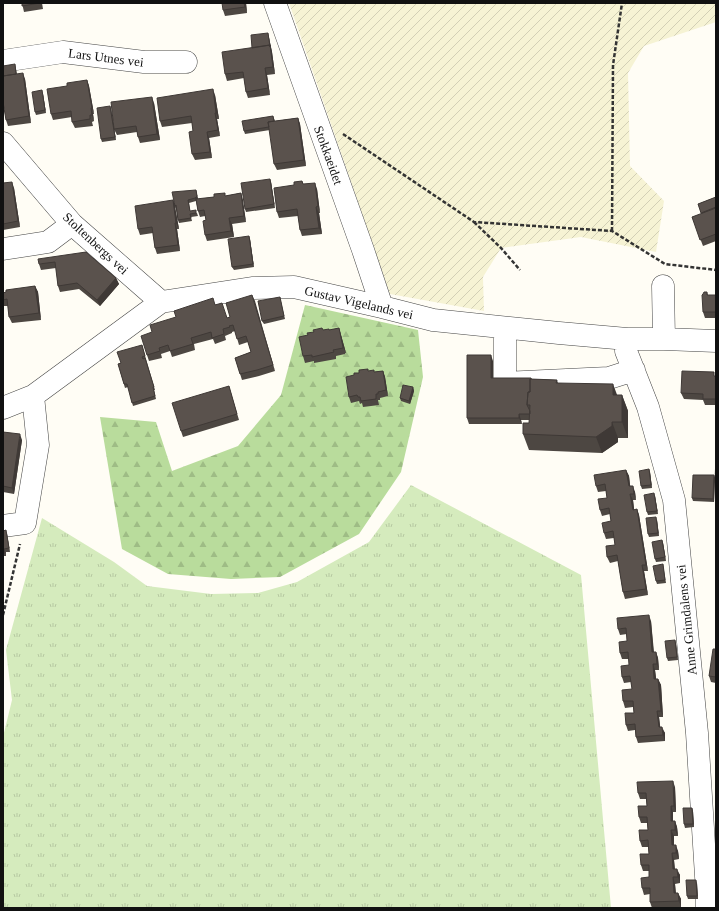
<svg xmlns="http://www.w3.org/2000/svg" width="719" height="911" viewBox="0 0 719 911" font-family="'Times New Roman',serif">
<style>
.farmland{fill:url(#farmland-furrows)}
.grass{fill:url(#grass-tufts)}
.forest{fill:url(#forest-firs)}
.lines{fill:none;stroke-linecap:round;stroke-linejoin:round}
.minor-casing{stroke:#444;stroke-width:23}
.path{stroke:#333;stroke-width:2.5;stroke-dasharray:4 2;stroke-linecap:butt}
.minor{stroke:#fff;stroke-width:22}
.wall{fill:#4d4742}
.shaded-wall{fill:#3f3936}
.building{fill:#5a524d;stroke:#3f3936}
.labels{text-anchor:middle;stroke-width:4;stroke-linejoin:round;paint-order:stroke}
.street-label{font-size:13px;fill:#111;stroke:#fff}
</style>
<defs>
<pattern id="farmland-furrows" width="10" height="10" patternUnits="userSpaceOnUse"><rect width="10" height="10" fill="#f6f3d4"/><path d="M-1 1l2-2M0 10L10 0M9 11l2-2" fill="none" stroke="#d2cfb5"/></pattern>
<pattern id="grass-tufts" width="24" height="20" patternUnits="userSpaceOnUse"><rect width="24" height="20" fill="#d5ebbd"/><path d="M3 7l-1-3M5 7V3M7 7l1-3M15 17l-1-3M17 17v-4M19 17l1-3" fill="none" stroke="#b6c8a1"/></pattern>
<pattern id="forest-firs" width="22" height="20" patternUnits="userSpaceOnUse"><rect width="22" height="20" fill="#b9dc9c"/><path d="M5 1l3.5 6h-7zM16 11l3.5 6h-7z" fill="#9ebc85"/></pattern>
</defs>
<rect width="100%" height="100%" fill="#fffdf5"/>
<!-- farmland -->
<path class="farmland" d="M289,3h427v19l-72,24 -16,27 2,93 34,35 -8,51 -75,-15 -80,11 -18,29 1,34 -94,-17z"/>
<!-- grass -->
<path class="grass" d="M411,485l170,90 30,333h-608v-171l9,-37 -6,-50 36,-132 72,44 33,24 64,8 47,-1 39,-11 72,-40z"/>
<!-- forest -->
<path class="forest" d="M305,305l113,25 5,47 -22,95 -42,62 -79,43 -49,2 -63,-5 -46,-25 -22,-132 56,5 16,49 66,-25 43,-51z"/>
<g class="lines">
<!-- minor casing -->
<g class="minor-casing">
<path id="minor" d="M275,3l88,247 19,57
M3,61l60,-9 81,10h42
M3,143l69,81 89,78
M3,249l45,-7 24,-18
M663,286l1,53
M505,328v55l104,-5 25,-8
M627,339l-1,12 22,56 26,93 23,233 10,159v16
M3,408l30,-12 128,-94 91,-14 42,-1 88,20 51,13 126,13 68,6h37l52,2
M3,526l22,-3 13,-78 -5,-49"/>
</g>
<!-- path -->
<path class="path" d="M343,134l131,88 138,9 53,33 51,6
M474,222l27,26 19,22
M612,231l1,-166 9,-62
M3,615l17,-71"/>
<!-- minor -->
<use href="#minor" class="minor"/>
</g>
<!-- wall -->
<path class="wall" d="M22,3h20l1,6 -19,3z
M246,3l1,10 -22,3 -2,-6z
M268,33l4,19 3,22 -8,1 3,20 -22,3 -2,-6 -2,-14 -17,3 -2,-7z
M15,64l2,10 8,5 6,44 -23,3 -2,-6z
M87,80l2,6 5,28h-1l1,7 -2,1 1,4 -18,2 -3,-6v-5l-19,3 -2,-6 16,-28z
M43,94l3,19 -10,2 -1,-3z
M215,95l4,24h-2l3,17 -11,2 3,20 -17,2 -3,-6 1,-23 -1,-8 -30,4 -2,-6z
M154,103l6,37 -20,3 -2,-6 -1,-5 -20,3 -3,-6z
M110,106l1,3 5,31 -14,2 -1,-3z
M273,116l2,5 23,-3 2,6 6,42 -29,4 -3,-6 -4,-34 -25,4 -1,-3z
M270,179l1,3 4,26 -29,4 -1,-3z
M302,181l1,3 14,5 3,24h-1l3,21 -20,2 -2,-6 -2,-14 -19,2 -2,-6 17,-27z
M3,183l11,5 6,39 -17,3z
M196,190l2,9 16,-2 11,-4v3l16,-3 5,29 -14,2 2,13 -27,4 -2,-6 1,-15 -1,-4 -5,1 -2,-6 -2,-10 -7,2 1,8 7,2 1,3 -7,1 1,4 -13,2 -1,-3 -2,-11 -1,-2 4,22h-2l3,22 -23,3 -2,-6 -2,-15 -13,2 -2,-6 35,-29 2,4z
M716,197v44l-13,5 -11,-29 10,-3 -4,-10z
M249,236l1,3 4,28 -20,3 -2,-3z
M86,252l30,26 3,6 -19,22 -21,-17 -19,3 -2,-6 -2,-18 -15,2 -2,-6z
M35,286l3,6 3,28 -29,3 -3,-6 -1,-11h-5v-13z
M707,292l1,3h8v23h-11l-2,-6v-18z
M252,295l23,76 -16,5 -17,4 -7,-22 16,-6 -3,-10 -9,3 -4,-14 -3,1v1l-7,3 1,4 -11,4 -2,-5 -19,5 1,6 -23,7 -2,-6 -9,3 1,4 -13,3 -2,-6 5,-23 64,-27 11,13 3,-1z
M280,297l5,22 -21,5 -2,-3z
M339,328l7,25h-1v1l-9,2v3l-22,4v-2l-9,2 -2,-7 5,-21 15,-5h7z
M142,345l13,45h-1l2,9 -23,7 -5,-19 -3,1 -7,-24 3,-1z
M493,361v17h38l1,1 25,1 1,3 59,12h5l6,16v27h-10v4l-16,11 -73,-3 -6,-16 6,-11 1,-3h-9l1,4h-53l-2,-6z
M368,369v2l6,1 9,-1 2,6 3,19 -8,2v2h-2l1,5 -16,2 -1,-4 -2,1 -1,-3 -8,2 -2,-6 5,-22z
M716,376v29h-11l-2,-5 -19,-1 -3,-6z
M229,386l10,34 -56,17 -2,-6z
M413,387l1,4 -4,13 -9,-3 -1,-3z
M3,432l19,8 -8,54 -11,-2z
M649,469l1,3 2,16 -10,1 -1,-3z
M626,470l3,6 1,10 5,6 1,8h-3l1,10 3,-1 2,6 9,56h-4l4,24 -23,4 -2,-7 -5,-31 -8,2 -3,-6 8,-12 -1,-7 -8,1 -2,-6 7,-12 -1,-7 -8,2 -2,-6 7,-12 -1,-7 -8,1 -2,-6z
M714,475l1,3 -1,24 -21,-1 -1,-3z
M655,496l3,18 -10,1 -1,-3z
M657,520l2,16 -10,1 -1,-3z
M3,531l4,3 3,18h-4v4h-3z
M662,540l1,3 3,18 -10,1 -1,-3z
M663,564l3,19 -9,1 -1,-3z
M651,621l3,31h2l2,6 1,12h-4l1,9h2l3,6 2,32h-4l1,10 5,6v8l-27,2 -2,-6 -1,-7 -7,1 -2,-6 8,-12 -1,-6 -8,1 -2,-7 9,-12 -1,-7 -7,1 -2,-6 7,-12v-6h-7l-2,-6 7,-12v-7l-7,1 -2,-6z
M675,640l1,4 2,16 -10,1 -1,-3z
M716,649v34l-5,-1 -2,-6z
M675,787l1,25h-3v9h2l2,6 1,9h-4v9l4,6 1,8 -5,1 1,9 5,6v8l-5,1 1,9h2l3,6v8l-29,1 -2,-6v-8l-6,1 -2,-7 7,-11v-6h-6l-2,-6 8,-11 -1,-7h-6l-2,-6 8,-11 -1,-7h-6l-2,-6 8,-11 -1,-7h-6l-2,-6z
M692,808l1,3 1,16 -9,1 -1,-4z
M697,883l1,16h-10l-1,-3z"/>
<!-- shaded-wall -->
<path class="shaded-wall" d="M244,3h2l1,10 -2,-6z
M268,33l4,19 3,22 -2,-7z
M265,68l2,7 3,20 -2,-7z
M23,73l2,6 6,44 -2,-7z
M87,80l2,6 5,28 -2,-6z
M213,89l2,6 4,24 -3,-6z
M42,90l1,4 3,19 -1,-3z
M152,97l2,6 6,37 -3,-6z
M110,106l1,3 5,31 -1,-3z
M91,108l2,6 1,7 -2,-6z
M215,113l2,6 3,17 -2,-6z
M298,118l2,6 6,42 -2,-6z
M207,132l2,6 3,20 -2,-6z
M270,179l1,3 4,26 -1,-4z
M12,182l2,6 6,39 -2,-6z
M315,183l2,6 3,24 -2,-7z
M196,190l2,9 -2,2 -1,-3z
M241,193l2,7 3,22 -2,-6z
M173,200l2,7 4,22 -3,-6z
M316,207l3,6 3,21 -3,-6z
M229,218l3,6 2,13 -3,-6z
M175,223l2,6 3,22 -2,-6z
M249,236l1,3 4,28 -1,-3z
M116,278l3,6 -19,22 -3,-6z
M35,286l3,6 3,28 -2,-7z
M252,295l3,6 20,70 -2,-6z
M339,328l2,7 5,18 -3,-6z
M491,355l2,6v23l-2,-6z
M383,371l2,6 3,19 -2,-6z
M613,384l6,16 -6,-5z
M413,387l1,4 -4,13 -1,-3z
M622,395l6,16v27l-6,-16z
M519,414l2,6 1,4 -3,-6z
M612,422l6,16v4l-16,11 -6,-16z
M20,434l2,6 -8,54 -2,-6z
M649,469l1,3 2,16 -1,-3z
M626,470l3,6 2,17 -2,-7z
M714,475l1,3 -1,24 -1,-3z
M633,486l2,6 1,8 -2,-6z
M654,493l1,3 3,18 -1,-3z
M630,494l3,6 2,16 -2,-6z
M637,509l2,6 9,56 -2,-6z
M656,517l1,3 2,16 -1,-3z
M6,530l1,4 3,18 -1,-4z
M662,540l1,3 3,18 -1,-4z
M642,565l2,6 4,24 -2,-6z
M649,615l2,6 3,37 -2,-6z
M675,640l1,4 2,16 -1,-3z
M656,652l2,6 1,12 -2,-6z
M653,664l2,6 2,15 -3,-6z
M658,679l3,6 2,32 -2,-6z
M657,711l2,6 2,16 -2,-6z
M662,727l3,6v8l-2,-6z
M673,781l2,6 1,25 -2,-6z
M671,806l2,6v15l-2,-6z
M692,808l1,3 1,16 -1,-3z
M675,821l2,6 1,9 -3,-6z
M671,830l3,6v15l-2,-6z
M676,845l2,6 1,8 -3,-6z
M672,853l2,7 1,15 -2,-6z
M677,869l3,6v8l-2,-6z
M673,877l2,7 1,15 -2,-6z
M696,880l1,3 1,16 -1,-3z
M678,893l3,6v8l-2,-6z"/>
<!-- building -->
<path class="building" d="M22,3h18l-18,3z
M222,3h22l1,4 -22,3z
M268,33l2,14v-2l-18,3 -1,-13z
M270,45l3,22 -8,1 3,20 -22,4 -3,-20 -18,2 -3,-22z
M15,64l1,10 -13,2v-10z
M23,73l6,43 -23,4 -3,-18v-26z
M87,80l5,28h-1l1,7h-2v4l-18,3 -1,-11 -20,3 -4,-25 20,-3v-3z
M213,89l3,24h-1l3,17 -11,2 3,20 -18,2 -3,-22 4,-1 -2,-15 -31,5 -3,-23z
M42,90l3,20 -10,2 -3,-20z
M152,97l5,37 -19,3 -2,-11 -22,3 -3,-27z
M110,106l5,31 -14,2 -4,-31z
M273,116l1,5 -6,1 1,5 -25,4 -2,-10z
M298,118l6,42 -30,4 -6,-42z
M270,179l4,25 -29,5 -4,-26z
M302,181l1,3 12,-1 3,23 -2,1 3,21 -19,2 -3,-21 -20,3 -3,-24 20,-3v-3z
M12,182l6,39 -15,3v-41z
M196,190l1,6 -2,2 -7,2 2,11 6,-1v3l-6,1 1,4 -13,2 -2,-15 -1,1 -3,-14z
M225,193v3l16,-3 3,23 -15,2 2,13 -26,4 -2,-14 3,-1 -2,-10 -6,1 -2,-12 18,-2v-3z
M716,197v10l-15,6 -3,-9z
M173,200l3,23h-1l3,22 -23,3 -3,-21 -14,2 -3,-23z
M716,208v26l-16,6 -8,-23z
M249,236l4,28 -21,3 -4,-28z
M86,252l30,26 -19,22 -20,-17 -19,3 -3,-24 -16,2 -1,-5z
M35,286l4,27 -30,4 -2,-18 -4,1v-7l3,-1v-2z
M704,292h3v3h9v17h-13l-1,-17 1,-1z
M252,295l21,70 -16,5 -17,4 -5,-16 16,-6 -5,-16 -9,3 -4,-14 -4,1 1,1 -7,2 1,5 -12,4 -1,-6 -20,6 2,6 -23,7 -2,-6 -9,3 1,3 -13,4 -6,-19 11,-4 -2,-7 26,-8 -2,-6 39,-13 2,7 7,-2 5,15 3,-1 -4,-14z
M280,297l4,19 -22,5 -4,-20z
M322,328l1,2 6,-1v1l10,-2 4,19v1l-10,2 1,2 -22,5v-2l-9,1 -4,-19 9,-2 -1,-2 7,-1 -1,-2z
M142,345l3,11 -3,1 1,2 2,-1 9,29h-1l2,9 -23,7 -5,-19h-3l-6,-20 3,-1 -4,-11z
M467,355h24v23h40v1h-1v13h-2l-1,13 3,6v3h-11v4h-52z
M368,369v2l6,-1v2l9,-1 3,19 -8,2v2h-2v5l-15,2 -1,-4h-2l-1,-2 -8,2 -3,-20 8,-2v-2h5v-3z
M682,371l32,1v4h2v23h-13v-5l-22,-1z
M530,379l27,1 -1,3 57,1v11h9v27h-10v4l-16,11 -73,-3v-11h6l1,-18h-3l1,-13h2z
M403,385l10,2 -4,14 -9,-3z
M229,386l8,28 -56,17 -9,-28z
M3,432l17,2 -8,54 -9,-2z
M716,454v29h-1z
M649,469l2,16 -10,1 -2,-15z
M626,470l3,16h4l1,8h-4l3,16 4,-1 9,56h-4l4,24 -23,3 -6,-37 -10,2 -1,-11 9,-1 -2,-14 -9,2 -2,-10 9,-2 -2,-13 -9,2 -2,-11 9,-1 -2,-14 -9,2 -2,-11z
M693,475h21l-1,24 -21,-1z
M654,493l3,18 -10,1 -3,-17z
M656,517l2,16 -10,1 -2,-16z
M6,530l3,18 -5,1 1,4h-2v-22z
M662,540l3,17 -10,2 -3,-17z
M663,564l2,16 -9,1 -3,-15z
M649,615l3,37h4l1,12h-4l1,15h4l3,32h-4l2,16h3l1,8 -27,2 -1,-13 -9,1 -1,-12h9l-1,-12h-10l-1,-11 10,-1 -2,-13 -8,1 -1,-11 8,-1 -1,-13 -8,1 -1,-11 8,-1 -1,-13 -8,1 -1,-11z
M675,640l2,17 -10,1 -2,-17z
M713,649h3v28l-7,-1z
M673,781l1,25h-3v15h4v9h-4l1,15h4v8h-4l1,16h4l1,8h-5l1,16h4l1,8 -29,1v-14h-8l-1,-10 8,-1v-12h-8l-1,-11h9l-1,-14 -8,1 -1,-11h9l-1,-13h-8l-1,-11h9l-1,-13h-8l-1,-11z
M683,808h9l1,16h-9z
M686,880h10l1,16h-10z"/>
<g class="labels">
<!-- street labels -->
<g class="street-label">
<text transform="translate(106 57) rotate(7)" y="5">Lars Utnes vei</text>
<text transform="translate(329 155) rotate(70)" y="5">Stokkaeidet</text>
<text transform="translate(96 243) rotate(43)" y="5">Stoltenbergs vei</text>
<text transform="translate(359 302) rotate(13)" y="5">Gustav Vigelands vei</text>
<text transform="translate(686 620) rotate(-96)" y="5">Anne Grimdalens vei</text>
</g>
</g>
<!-- border -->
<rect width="719" height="911" fill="none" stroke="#111111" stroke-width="8"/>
</svg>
